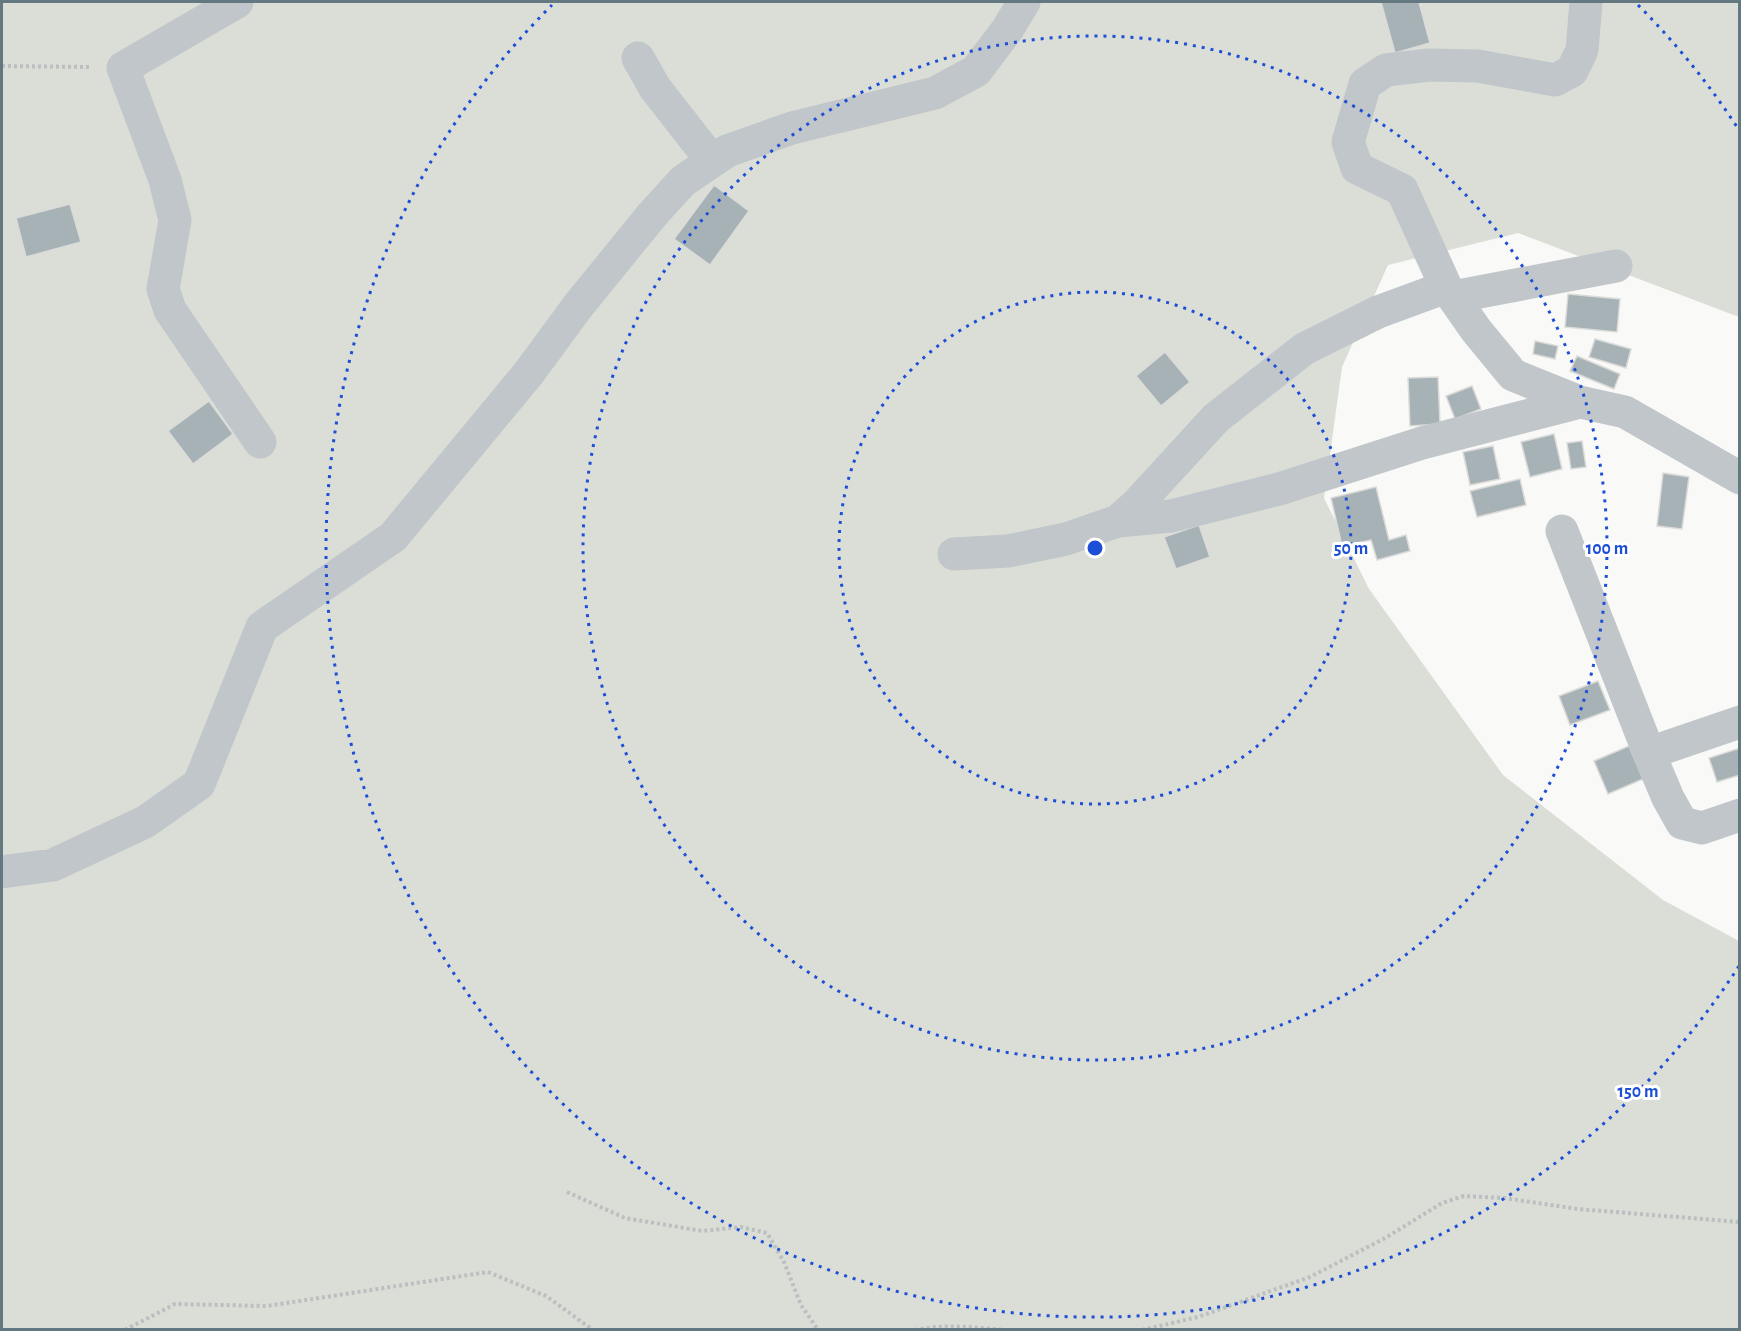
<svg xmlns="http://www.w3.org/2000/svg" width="1741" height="1331" viewBox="0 0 1741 1331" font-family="'Alegreya Sans',sans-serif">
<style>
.green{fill:#daded6}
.building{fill:#a7b2b6;stroke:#dbdbd9;stroke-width:1.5}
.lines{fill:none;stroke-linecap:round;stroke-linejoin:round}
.path{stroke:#babfc1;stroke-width:4;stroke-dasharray:3 3;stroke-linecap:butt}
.minor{stroke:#c0c6c9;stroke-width:33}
.ring{fill:none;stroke:#1d4ed8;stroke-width:3;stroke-dasharray:3 6}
.centre{fill:#1d4ed8;stroke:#fff;stroke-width:3}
.ring-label{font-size:18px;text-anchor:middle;font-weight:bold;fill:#1d4ed8;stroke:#fff;stroke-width:6;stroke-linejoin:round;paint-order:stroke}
</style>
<rect width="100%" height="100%" fill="#f9f9f7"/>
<!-- green -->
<path class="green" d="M2,2h1737v315l-221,-84 -130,32 -46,102 -18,131 45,91 134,186 160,125 76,41v388l-1737,1z"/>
<!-- building -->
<path class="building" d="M1381,2h38l11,41 -35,10z
M714,185l35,26 -39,54 -36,-26z
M70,204l11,38 -55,15 -10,-39z
M1568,294l52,5 -3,33 -52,-5z
M1595,339l36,10 -5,19 -37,-11z
M1535,341l23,5 -3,13 -22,-5z
M1165,352l25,30 -29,24 -25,-30z
M1577,356l43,18 -6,15 -44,-18z
M1438,377l2,47 -30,2 -2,-48z
M1472,386l9,23 -26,10 -9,-23z
M209,401l24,33 -40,30 -25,-33z
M1554,434l8,35 -32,8 -9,-35z
M1582,441l4,26 -15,2 -4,-26z
M1493,446l7,33 -30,6 -7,-33z
M1663,473l26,4 -7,52 -25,-3z
M1520,479l6,26 -49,12 -7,-26z
M1376,487l13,53 17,-5 4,16 -33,9 -6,-20 -29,6 -11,-48z
M1199,525l11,32 -34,12 -12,-32z
M1598,681l12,29 -40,15 -11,-29z
M1629,746l14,33 -35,15 -14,-33z
M1740,748v27l-23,7 -8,-24z"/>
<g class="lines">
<!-- path -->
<path class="path" d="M2,66l87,1
M567,1192l58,26 77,13 39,-4 26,6 17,29 17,43 17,25
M125,1330l50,-26 92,2 221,-34 58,24 47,34
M915,1330c28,-6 59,-3 88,0
M1142,1330l56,-13 112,-40 77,-40 55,-34 22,-7 40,2 74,11 162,13"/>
<!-- minor -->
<path class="minor" d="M237,2l-114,66 42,112 10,40 -12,69 7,21 90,132
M1586,2l-4,48 -10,21 -17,9 -77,-14 -49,-1 -43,5 -21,14 -17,58 9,26 45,22 44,97 30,43 37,45 67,27 45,10 115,66
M638,58l17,30 57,73
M1453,297l163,-31
M1118,521l53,-5 108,-27 143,-46 158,-41
M1562,531l87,222 19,45 14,25 20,5 38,-13
M954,554l54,-3 58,-12 52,-18 20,-18 78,-85 88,-69 74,-37 68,-25
M1649,753l91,-31
M2,872l51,-7 92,-43 54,-38 63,-157 131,-90 135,-163 50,-68 74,-91 31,-34 44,-30 65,-23 143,-35 41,-22 31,-41 17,-28"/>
</g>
<!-- distance rings -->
<g class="ring">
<circle cx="1095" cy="548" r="256"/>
<circle cx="1095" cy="548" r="512"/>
<path d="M1739 966A768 768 0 1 1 552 5M1638 5A768 768 0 0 1 1739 130"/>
</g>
<circle cx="1095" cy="548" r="9" class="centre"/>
<g class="ring-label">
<text x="1351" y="554">50 m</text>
<text x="1607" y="554">100 m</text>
<text x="1638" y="1097">150 m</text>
</g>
<!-- border -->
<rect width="1741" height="1331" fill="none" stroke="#647882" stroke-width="6"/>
</svg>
